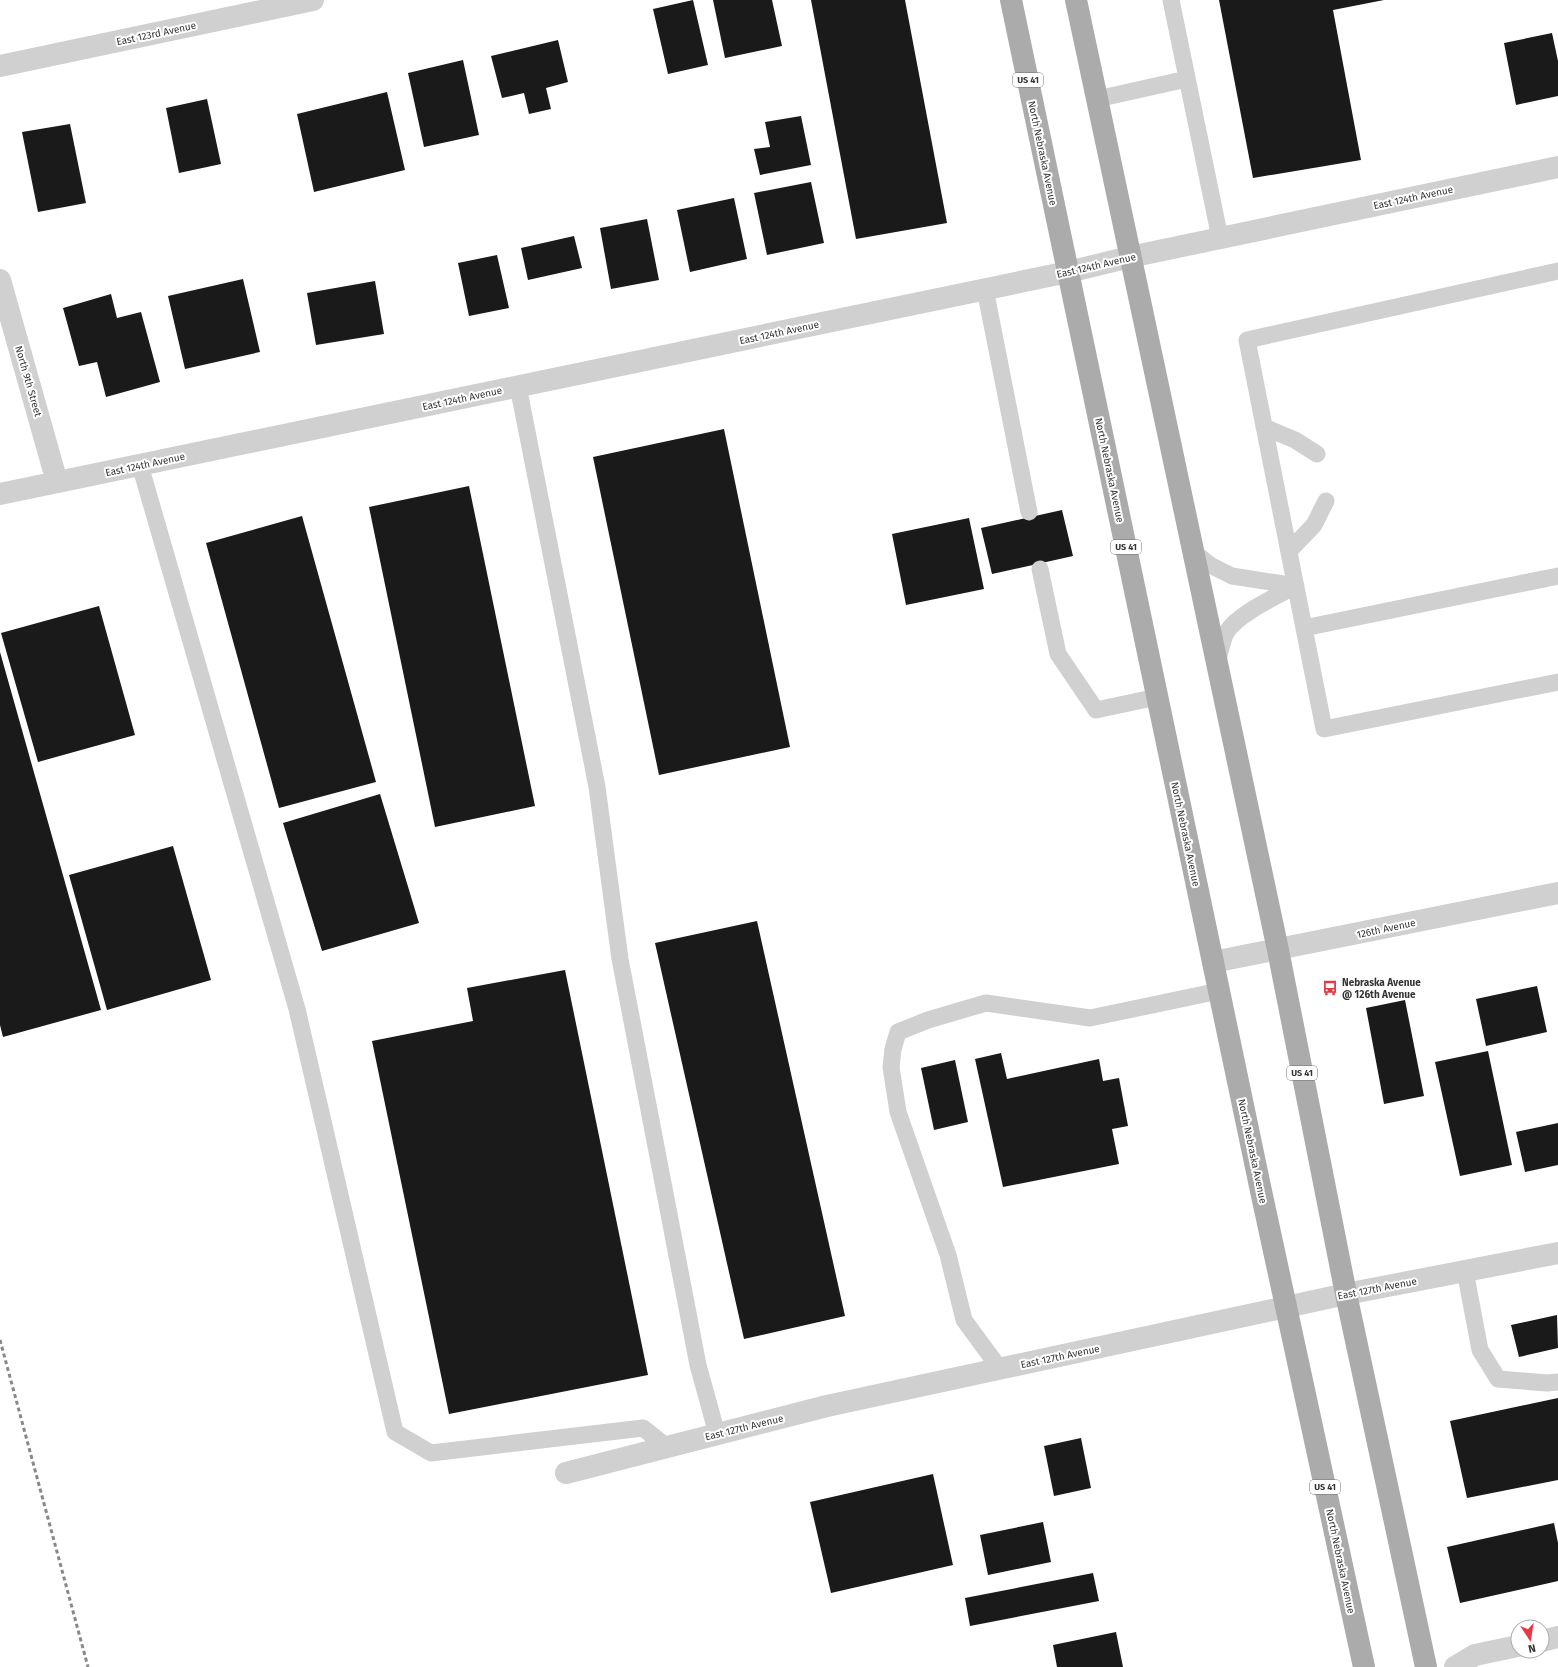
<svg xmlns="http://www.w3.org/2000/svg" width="1558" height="1667" viewBox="0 0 1558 1667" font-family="'Fira Sans',sans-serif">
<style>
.building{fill:#1a1a1a}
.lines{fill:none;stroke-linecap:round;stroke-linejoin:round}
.service{stroke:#d0d0d0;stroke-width:17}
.minor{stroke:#d0d0d0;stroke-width:22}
.primary{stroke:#ababab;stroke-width:22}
.rail{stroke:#888;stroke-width:3;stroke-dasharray:4 3;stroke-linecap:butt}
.labels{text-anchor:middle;stroke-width:4;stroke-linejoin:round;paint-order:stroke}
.shield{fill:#fff;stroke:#707070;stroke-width:1}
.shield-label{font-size:9px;font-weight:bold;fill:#333}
.street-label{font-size:10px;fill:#333;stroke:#fff}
.poi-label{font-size:10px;font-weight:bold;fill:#333;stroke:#fff;text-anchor:start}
</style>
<rect width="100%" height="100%" fill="#fff"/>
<!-- building -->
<path class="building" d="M693,0l15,65 -40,9 -15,-65z
M713,0h59l10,46 -57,12z
M811,0h94l42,223 -91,16z
M1219,0h165l-51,10 28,150 -108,18z
M1552,33l6,28v35l-42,9 -12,-62z
M558,40l10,42 -22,6 5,21 -22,5 -5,-21 -22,5 -11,-42z
M463,60l16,75 -55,12 -16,-74z
M387,92l18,78 -91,22 -17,-78z
M207,99l14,65 -42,9 -13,-65z
M801,116l10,49 -51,10 -6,-26 16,-2 -5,-25z
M70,124l16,79 -48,9 -16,-80z
M811,182l13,61 -57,12 -13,-62z
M734,198l13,61 -57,13 -13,-62z
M647,219l12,61 -48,9 -11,-61z
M574,236l8,32 -54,12 -7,-32z
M497,255l12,53 -40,8 -11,-53z
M243,279l17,73 -75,17 -17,-73z
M375,281l9,53 -68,11 -9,-52z
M111,294l6,24 24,-6 19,70 -54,15 -9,-35 -18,4 -16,-58z
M724,429l66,318 -131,28 -66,-318z
M469,486l66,320 -100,21 -66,-320z
M1062,510l11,46 -81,18 -11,-46z
M302,516l74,266 -97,26 -73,-265z
M969,518l15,71 -78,16 -14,-71z
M99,606l36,129 -97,27 -37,-129z
M0,652l101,358 -98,27 -3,-12z
M380,794l39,129 -97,28 -39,-128z
M173,846l38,134 -104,30 -38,-135z
M757,921l88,395 -101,23 -89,-396z
M565,970l83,405 -199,39 -77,-373 101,-20 -6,-33z
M1537,986l10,46 -61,14 -10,-47z
M1405,1000l19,96 -40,8 -18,-96z
M1488,1051l24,114 -52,11 -25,-114z
M1001,1053l6,26 92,-20 4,22 16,-3 9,48 -16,3 7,35 -116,23 -28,-128z
M955,1060l13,62 -34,8 -13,-62z
M1558,1123v42l-33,7 -9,-40z
M1557,1315l1,33 -39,9 -8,-32z
M1558,1398v82l-91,18 -17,-77z
M1081,1438l10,50 -37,8 -10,-50z
M933,1474l20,91 -122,28 -21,-91z
M1043,1522l8,40 -63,13 -8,-40z
M1554,1523l4,20v38l-98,22 -13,-56z
M1093,1573l6,28 -129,25 -5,-28z
M1116,1632l7,35h-66l-4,-22z"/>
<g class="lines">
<!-- service -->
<path class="service" d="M1171,0l49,238
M1097,99l90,-20
M985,289l44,223
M518,386l79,401 23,172 78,406 19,69
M1264,427l31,13 22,14
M140,465l157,544 98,423 36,21 212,-25 24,19
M1289,551l25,-26 12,-24
M1194,552l16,13 22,11 64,10
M1040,569l18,85 38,56 61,-13
M1558,576l-254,52 20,101 234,-47
M1304,628l-57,-288 311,-69
M1217,663c3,-10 5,-22 9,-30 11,-19 51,-37 70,-47
M1465,1271l15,79 18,29 49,4 11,-1
M1000,1369l-36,-49 -16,-65 -50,-143 -7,-45 2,-18 5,-17 30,-12 58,-17 104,15 129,-27"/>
<!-- minor -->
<path class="minor" d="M0,66l313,-66
M0,280l57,202
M0,494l1068,-222 62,-15 428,-90
M1213,962l345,-69
M566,1473l261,-67 519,-112 212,-41
M1542,1641l16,-4
M1455,1667l20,-12 43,-9"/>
<!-- primary -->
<path class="primary" d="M1011,0l250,1191 103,476
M1076,0l202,950 68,344 80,373"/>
<!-- rail -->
<path class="rail" d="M0,1340l88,327"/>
</g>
<!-- icons -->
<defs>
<g id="bus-bare" transform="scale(1.2)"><path d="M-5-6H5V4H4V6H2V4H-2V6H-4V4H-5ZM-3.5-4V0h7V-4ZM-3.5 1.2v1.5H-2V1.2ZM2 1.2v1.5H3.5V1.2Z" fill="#e63946" stroke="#fff" stroke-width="2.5" paint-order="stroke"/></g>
</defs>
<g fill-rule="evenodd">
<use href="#bus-bare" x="1330" y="988"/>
</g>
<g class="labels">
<!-- shield labels -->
<g class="shield">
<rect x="1013" y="73" width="30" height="14" rx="3"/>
<rect x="1111" y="540" width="30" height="14" rx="3"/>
<rect x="1287" y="1066" width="30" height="14" rx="3"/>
<rect x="1310" y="1480" width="30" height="14" rx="3"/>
</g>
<g class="shield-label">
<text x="1028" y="83">US 41</text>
<text x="1126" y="550">US 41</text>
<text x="1302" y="1076">US 41</text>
<text x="1325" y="1490">US 41</text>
</g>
<!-- street labels -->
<g class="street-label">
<text transform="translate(156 33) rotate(-12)" y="4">East 123rd Avenue</text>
<text transform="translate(1043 153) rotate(78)" y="4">North Nebraska Avenue</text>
<text transform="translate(1413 197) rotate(-12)" y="4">East 124th Avenue</text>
<text transform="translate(1096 265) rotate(-13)" y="4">East 124th Avenue</text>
<text transform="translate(779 332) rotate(-12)" y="4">East 124th Avenue</text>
<text transform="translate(29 381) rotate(74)" y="4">North 9th Street</text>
<text transform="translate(462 398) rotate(-12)" y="4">East 124th Avenue</text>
<text transform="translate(145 464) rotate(-12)" y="4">East 124th Avenue</text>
<text transform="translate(1110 470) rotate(78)" y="4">North Nebraska Avenue</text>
<text transform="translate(1186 834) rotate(78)" y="4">North Nebraska Avenue</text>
<text transform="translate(1386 928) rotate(-12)" y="4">126th Avenue</text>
<text transform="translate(1253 1151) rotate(78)" y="4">North Nebraska Avenue</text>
<text transform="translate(1377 1288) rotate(-11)" y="4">East 127th Avenue</text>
<text transform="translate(1060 1356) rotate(-12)" y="4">East 127th Avenue</text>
<text transform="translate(744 1427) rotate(-14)" y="4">East 127th Avenue</text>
<text transform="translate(1341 1561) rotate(78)" y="4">North Nebraska Avenue</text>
</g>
<!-- poi labels -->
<g class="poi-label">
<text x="1342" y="986">Nebraska Avenue<tspan x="1342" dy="12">@ 126th Avenue</tspan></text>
</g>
</g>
<!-- north arrow -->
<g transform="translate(1530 1639) rotate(168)"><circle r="19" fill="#ffffff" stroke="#adadad"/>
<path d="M0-3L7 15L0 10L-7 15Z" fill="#e63946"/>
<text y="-6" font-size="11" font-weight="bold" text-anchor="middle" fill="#333333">N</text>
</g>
</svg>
